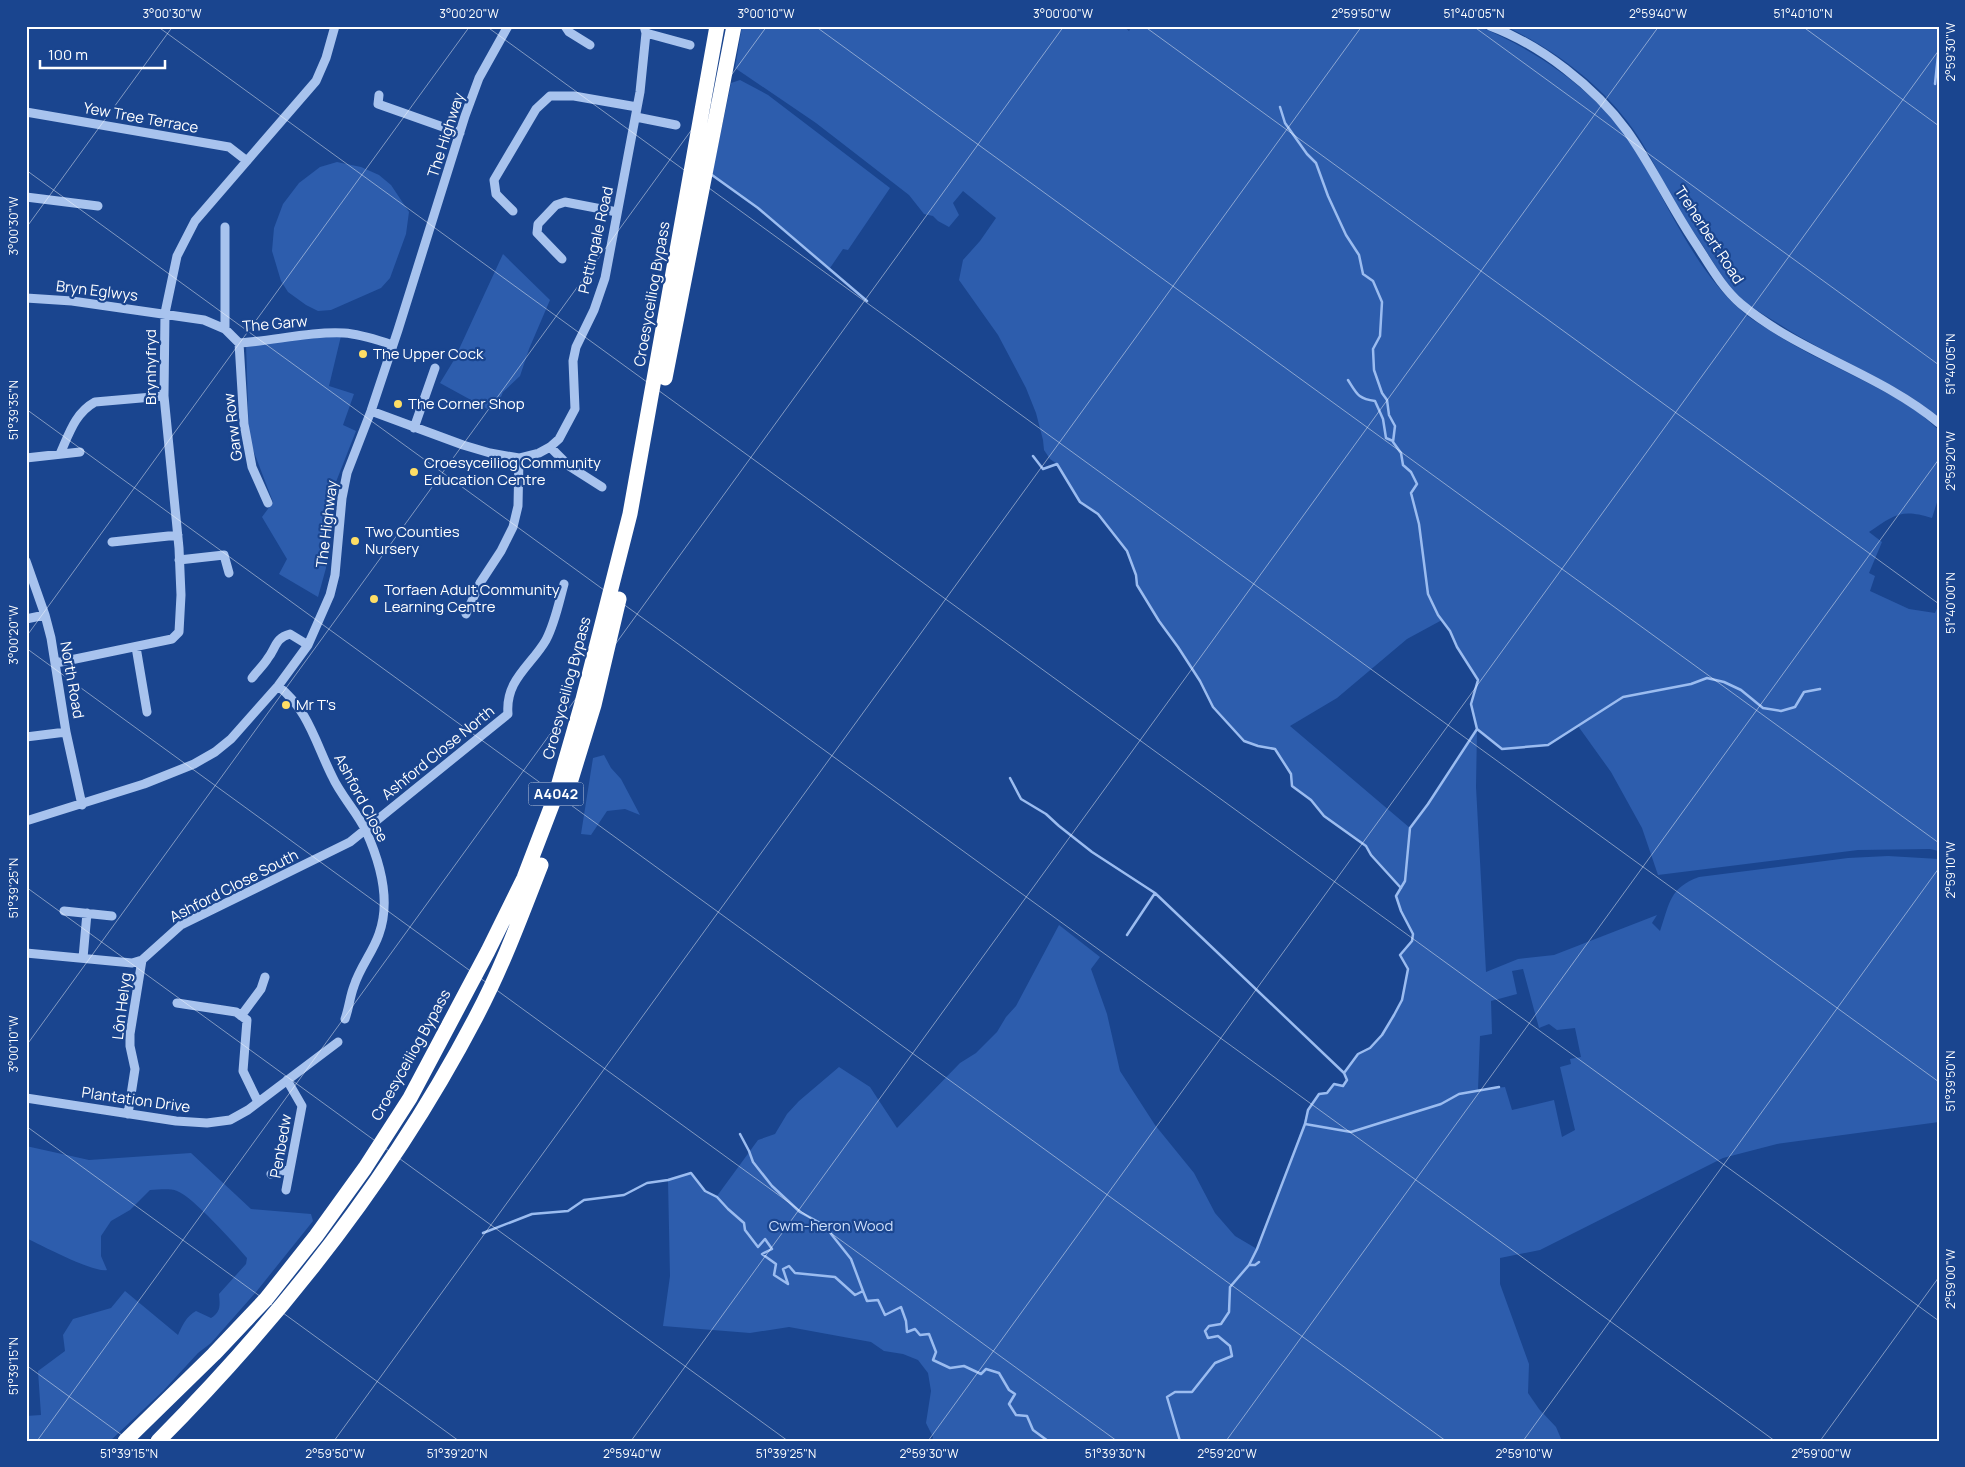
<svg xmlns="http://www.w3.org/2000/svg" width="1965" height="1467" viewBox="0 0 1965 1467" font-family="Manrope,sans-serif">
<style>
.green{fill:#2d5dad;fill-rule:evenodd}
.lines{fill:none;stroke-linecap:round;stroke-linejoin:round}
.stream{stroke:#9bbcf0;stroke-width:2.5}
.minor{stroke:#a8c3ee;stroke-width:9}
.highway{stroke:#fff;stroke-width:15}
.ticks{fill:none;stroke:#fff;stroke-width:1;stroke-opacity:0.45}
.poi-dot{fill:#ffde65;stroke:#1a458f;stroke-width:2}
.labels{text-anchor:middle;stroke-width:4.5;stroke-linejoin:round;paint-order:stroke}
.shield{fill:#1a458f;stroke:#bac7dd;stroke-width:1}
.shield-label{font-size:14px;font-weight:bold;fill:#fff}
.street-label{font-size:15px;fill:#fff;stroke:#1a458f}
.poi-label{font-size:15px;fill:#fff;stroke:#1a458f;text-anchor:start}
.park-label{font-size:15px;fill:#cedffa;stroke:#1a458f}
.neatline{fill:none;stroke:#fff;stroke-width:2}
.ticks-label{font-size:12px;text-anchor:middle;fill:#fff}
</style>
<rect width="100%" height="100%" fill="#1a458f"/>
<!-- green -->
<path class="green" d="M742,26h381l6,5 3,-5h346c65,27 128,72 164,134 27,49 57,115 100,151 7,7 16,12 24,17 47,32 100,50 146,80 10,6 18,15 27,22v66l-7,22c-31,-10 -38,-3 -63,14l13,10 -13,31 6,3 -5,15 39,18 26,4 4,-9v247l-9,-2 -72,1 -200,25 -16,-47 -31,-56 -33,-46 -30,19 -46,4 -25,-20 -1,58 10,185 32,-13 36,-4 103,-40 -5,8 8,8c10,-28 9,-43 39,-54l149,-19 40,-2 51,3v263l-162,22 -54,14 -183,92 -40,8v26l29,80 -1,29 11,16 17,18 6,14h-630l1,-4 -7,-14 5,-32 -3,-18 -10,-13 -15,-6 -19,-3 -13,-9 -82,-15 -39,6 -87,-7 7,-50 -2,-96 23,-7 14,18 12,5 41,-56 17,-6 12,-20 12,-13 40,-34 31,20 27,41 63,-65 16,-10 21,-21 9,-15 10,-11 43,-81 41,32 -9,12 16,45 13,57 35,54 39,48 21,40 20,23 22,13 24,-59 27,-80 11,-16 8,-1 7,-9 9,2 4,-6 -3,-7 14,-19 12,-6 12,-13 12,-20 8,-15 6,-31 -8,-14 12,-14 1,-7 -12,-23 -5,-15 5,-8 -30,-33 -5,-9 -42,-30 -13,-16 -19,-14 -1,-12 -16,-25 -17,-3 -14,-5 -31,-34 -13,-26 -22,-34 -19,-26 -22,-36 -1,-10 -9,-24 -29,-37 -18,-12 -23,-38 -7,-5 -6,-9 -1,-10 -7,-27 -10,-25 -28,-53 -39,-55 4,-20 17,-19 16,-23 -33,-27 -10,12 6,12 -10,12 -11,-6 -5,-5 -9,-2 -15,-19 -93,-72 -81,-55zM1442,620l8,11 7,16 21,33 -7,24 6,25 -49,75 -18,24 -120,-102 47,-28 70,-59zM1523,969l16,59 10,-4 8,6 18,-2 6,29 -11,2 1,5 -11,3 15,63 -13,7 -8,-37 -42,10 -7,-23 -27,3 2,-54 12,-2 -1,-33 26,-7 -5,-23z
M1505,26h434v391c-49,-39 -108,-59 -160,-93 -13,-8 -27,-16 -38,-26 -18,-16 -30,-41 -44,-61 -7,-10 -15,-20 -21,-31 -16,-29 -29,-60 -49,-85 -31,-41 -76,-73 -122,-95z
M740,80l28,15 122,93 -42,62 -5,-1 -13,19 -72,-60 -46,-33 19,-92z
M337,162l24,5 18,8 12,10 18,27 -3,22 -16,44 -9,10 -50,22 -13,1 -12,-6 -18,-13 -7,-11 -9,-30 2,-23 9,-24 16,-21 21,-16z
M503,254l47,46 -21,49 -9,27 -17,16 -7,17 -5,2 -51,-28 14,-23z
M341,336l-12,50 25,8 -11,31 13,6 -22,56 -8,81 -8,29 -39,-23 8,-15 -25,-42 11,-15 -24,-63 -3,-95z
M604,755l7,13 10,11 19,36 -15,-6 -18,2 -16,24 -10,-1 12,-76z
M26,1146l63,14 102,-7 60,56 60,5 2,7 -57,71 -45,51 -13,10 -35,38 -53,50h-84v-25l15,-1 -3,-44 27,-20 -2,-16 10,-16 38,-11 14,-17 53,44c5,-11 8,-18 18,-24l15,7c10,-6 9,-13 8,-24l27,-30 1,-6c-12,-14 -55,-62 -70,-67 -8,-3 -19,-1 -27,-1l-20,20 -19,11 -10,15v20l6,14c-14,3 -66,-25 -81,-32z"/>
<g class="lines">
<!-- stream -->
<path class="stream" d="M1935,84l4,-38
M712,175l46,33 109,93
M1348,380c9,14 10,19 27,21l8,18 3,19 7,3
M1033,456l10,13 14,-5 23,38 18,12 29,37 9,24 1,10 22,36 19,26 22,34 13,26 31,34 14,5 17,3 16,25 1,12 19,14 13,16 42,30 5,9 30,33
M1477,729l25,20 46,-4 75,-48 68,-13 16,-6 17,4 17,8 22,18 18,3 14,-4 9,-15 16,-3
M1010,778l11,21 25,15 13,12 33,26 63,41 189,180
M1127,935l28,-42
M1305,1124l46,8 90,-28 18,-10 40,-7
M740,1134l9,17 4,11 19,24 28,26 24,13 27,34 12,32
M483,1233l49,-19 36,-3 16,-11 40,-5 23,-12 21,-3 23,-7 14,18 12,6 11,12 16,14 1,7 13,17 7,-8 7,10 -10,5 14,10 -2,11 14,9 -5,-15 6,-3 6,7 40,4 20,18 8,-4 4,10 11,-1 7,15 16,-8 5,14 1,11 8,-3 5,6 9,-1 7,18 -3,8 17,8 14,-2 17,8 5,-5 13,4 10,17 6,4 -6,10 7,11 11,1 6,14 15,11
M1249,1265h6l4,-3
M1180,1441l-13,-44 8,-5h17l23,-29 17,-7 -2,-10 -12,-10 -10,2 -3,-7 4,-5 12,-2 8,-12 1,-25 19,-22 8,-16 48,-125 3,-14 11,-16 8,-1 7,-9 9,2 4,-6 -3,-7 14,-19 12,-6 12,-13 12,-20 8,-15 6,-31 -8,-14 12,-14 1,-7 -12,-23 -5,-15 9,-15 5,-53 18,-24 49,-75 -6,-25 7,-24 -21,-33 -7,-16 -12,-16 -10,-21 -9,-70 -8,-31 6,-9 -6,-12 -8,-7 -2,-12 -8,-11 2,-16 -6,-11 -2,-15 -5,-7 -8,-23 -1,-21 7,-13 2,-34 -9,-21 -10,-7 -4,-19 -13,-20 -18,-39 -12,-33 -9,-9 -22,-31 -5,-16"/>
<!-- minor -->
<path class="minor" d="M565,26l4,6 21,13
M1490,26c51,19 105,61 137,105 25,35 43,74 67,110 14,21 27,46 47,63 60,50 138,69 198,119
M646,33l44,12
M379,95l-1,9 82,29
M26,112l203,35 18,14
M636,117l40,8
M26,197l72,9
M513,211l-17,-17 -2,-14 42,-71 14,-13h24l63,11
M562,259l-25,-26 1,-9 18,-19 9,-3 52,10
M26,298l46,3 132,19 21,9 14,14c34,-2 72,-12 105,-10 17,1 33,7 49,12
M225,329v-102
M239,343l5,81 8,43 16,36
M371,411l92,34 27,8 29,5 20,-5 11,-6 9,-8 16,-30 -2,-48 3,-14 18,-37 11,-32 35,-186 6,-59 -2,-7
M414,428l21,-60
M550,447l19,19 33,21
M60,454c9,-20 15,-41 35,-52l69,-6
M26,458l54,-6
M112,542l66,-7
M179,560l45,-5 5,18
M26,561l19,54 6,23 15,94 16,73
M466,614l14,-31 21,-32 12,-24 5,-21 1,-48
M26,619l19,-4
M136,647l11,65
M56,663l116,-24 7,-7 2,-37 -2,-47 -15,-152 1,-83 12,-57 18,-35 121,-140 10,-23 9,-32
M252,678c5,-7 12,-13 16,-20 8,-10 7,-20 22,-24l18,11
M278,686c30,23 38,58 54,90 9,20 25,36 34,55 14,31 25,70 13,103 -6,18 -19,33 -25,52 -4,10 -5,22 -9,33
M26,737l40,-5
M26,821l118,-37 50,-20 21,-12 16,-13 47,-53 30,-41 22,-50 5,-20 7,-77 5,-25 24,-62 27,-81 67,-214 14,-38 29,-52
M64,911l48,5
M26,953l106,10 10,-3 39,-35 169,-83 158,-128c-3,-34 23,-48 38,-74 9,-17 13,-38 18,-56
M83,958l4,-45
M177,1003l59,9 11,8 -4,51 15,31
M241,1016l20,-27 4,-12
M26,1098l150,23 31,2 23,-3 18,-10 90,-68
M128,1114l7,-45 -5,-23v-12l12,-74
M271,1174l19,-5
M286,1190l16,-84 -15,-26"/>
<!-- highway -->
<path class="highway" d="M665,378l69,-352
M566,796l28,-91 25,-106
M125,1441l89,-87 52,-55 50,-63 49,-68 45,-70 78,-147 36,-73 31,-81 27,-94 48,-189 87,-488
M158,1441c124,-125 236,-267 318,-424 26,-49 45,-101 65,-152"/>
</g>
<!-- ticks -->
<path class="ticks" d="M157,26l1782,1295M486,26l1453,1056M815,26l1124,817M1144,26l795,578M1473,26l466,339M1802,26l137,100M26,170l1749,1271M26,228l147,-202M26,409l1420,1032M26,637l444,-611M26,648l1091,793M26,887l762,554M26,1046l741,-1020M26,1126l433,315M26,1365l104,76M37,1441l1027,-1415M334,1441l1028,-1415M631,1441l1028,-1415M928,1441l1011,-1391M1226,1441l713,-982M1523,1441l416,-573M1820,1441l119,-164"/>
<!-- markers -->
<g class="poi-dot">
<circle cx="363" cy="354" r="5"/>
<circle cx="398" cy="404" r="5"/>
<circle cx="414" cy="472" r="5"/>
<circle cx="355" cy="541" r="5"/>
<circle cx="374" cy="599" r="5"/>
<circle cx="286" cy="705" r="5"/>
</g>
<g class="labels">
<!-- shield labels -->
<rect class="shield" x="528.5" y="782.5" width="55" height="23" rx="4"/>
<g class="shield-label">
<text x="556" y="799">A4042</text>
</g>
<!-- street labels -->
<g class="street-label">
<text transform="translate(141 118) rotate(10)" y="5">Yew Tree Terrace</text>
<text transform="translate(446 135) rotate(-72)" y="5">The Highway</text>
<text transform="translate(1709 235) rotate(57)" y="5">Treherbert Road</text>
<text transform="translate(596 240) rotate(-77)" y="5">Pettingale Road</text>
<text transform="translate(97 291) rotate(7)" y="5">Bryn Eglwys</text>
<text transform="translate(652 294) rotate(-80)" y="5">Croesyceiliog Bypass</text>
<text transform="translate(275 324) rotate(-5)" y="5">The Garw</text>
<text transform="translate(151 367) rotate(-90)" y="5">Brynhyfryd</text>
<text transform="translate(233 427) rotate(-97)" y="5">Garw Row</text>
<text transform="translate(327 524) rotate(-83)" y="5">The Highway</text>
<text transform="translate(72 680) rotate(80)" y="5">North Road</text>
<text transform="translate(567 688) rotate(-75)" y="5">Croesyceiliog Bypass</text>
<text transform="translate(438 753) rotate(-39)" y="5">Ashford Close North</text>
<text transform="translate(361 798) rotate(62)" y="5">Ashford Close</text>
<text transform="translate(234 886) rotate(-27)" y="5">Ashford Close South</text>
<text transform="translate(122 1006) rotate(-83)" y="5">Lôn Helyg</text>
<text transform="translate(411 1055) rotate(-61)" y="5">Croesyceiliog Bypass</text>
<text transform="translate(136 1100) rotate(8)" y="5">Plantation Drive</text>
<text transform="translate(281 1146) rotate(-80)" y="5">Penbedw</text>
</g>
<!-- poi labels -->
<g class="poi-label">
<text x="373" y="359">The Upper Cock</text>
<text x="408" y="409">The Corner Shop</text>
<text x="424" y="468">Croesyceiliog Community<tspan x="424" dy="17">Education Centre</tspan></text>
<text x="365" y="537">Two Counties<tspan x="365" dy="17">Nursery</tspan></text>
<text x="384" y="595">Torfaen Adult Community<tspan x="384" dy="17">Learning Centre</tspan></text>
<text x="296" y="710">Mr T's</text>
</g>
<!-- park labels -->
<g class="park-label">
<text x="831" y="1231">Cwm-heron Wood</text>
</g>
</g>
<!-- border -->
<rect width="1965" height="1467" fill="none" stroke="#1a458f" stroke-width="55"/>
<!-- scale -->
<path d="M40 60v8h125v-8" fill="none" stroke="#ffffff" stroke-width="2.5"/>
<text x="48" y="60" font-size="15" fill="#ffffff" stroke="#1a458f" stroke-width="4" paint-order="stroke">100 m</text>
<rect x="28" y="28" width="1910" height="1412" class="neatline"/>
<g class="ticks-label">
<text x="172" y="18">3°00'30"W</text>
<text x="469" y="18">3°00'20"W</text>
<text x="766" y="18">3°00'10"W</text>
<text x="1063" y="18">3°00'00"W</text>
<text x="1361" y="18">2°59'50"W</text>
<text x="1474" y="18">51°40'05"N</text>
<text x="1658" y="18">2°59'40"W</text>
<text x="1803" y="18">51°40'10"N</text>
<text transform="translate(1951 52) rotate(-90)" y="4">2°59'30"W</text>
<text transform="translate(14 226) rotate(-90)" y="4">3°00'30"W</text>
<text transform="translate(1951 364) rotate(-90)" y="4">51°40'05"N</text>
<text transform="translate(14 410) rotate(-90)" y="4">51°39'35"N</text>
<text transform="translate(1951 461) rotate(-90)" y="4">2°59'20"W</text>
<text transform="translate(1951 603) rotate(-90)" y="4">51°40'00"N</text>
<text transform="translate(14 635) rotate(-90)" y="4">3°00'20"W</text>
<text transform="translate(1951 870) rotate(-90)" y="4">2°59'10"W</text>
<text transform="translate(14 888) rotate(-90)" y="4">51°39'25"N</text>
<text transform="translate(14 1044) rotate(-90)" y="4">3°00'10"W</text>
<text transform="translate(1951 1081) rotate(-90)" y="4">51°39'50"N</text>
<text transform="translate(1951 1279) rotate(-90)" y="4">2°59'00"W</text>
<text transform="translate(14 1366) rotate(-90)" y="4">51°39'15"N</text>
<text x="129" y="1458">51°39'15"N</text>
<text x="335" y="1458">2°59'50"W</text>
<text x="457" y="1458">51°39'20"N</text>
<text x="632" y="1458">2°59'40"W</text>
<text x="786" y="1458">51°39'25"N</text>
<text x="929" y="1458">2°59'30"W</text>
<text x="1115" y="1458">51°39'30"N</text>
<text x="1227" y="1458">2°59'20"W</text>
<text x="1524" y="1458">2°59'10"W</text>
<text x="1821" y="1458">2°59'00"W</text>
</g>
</svg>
